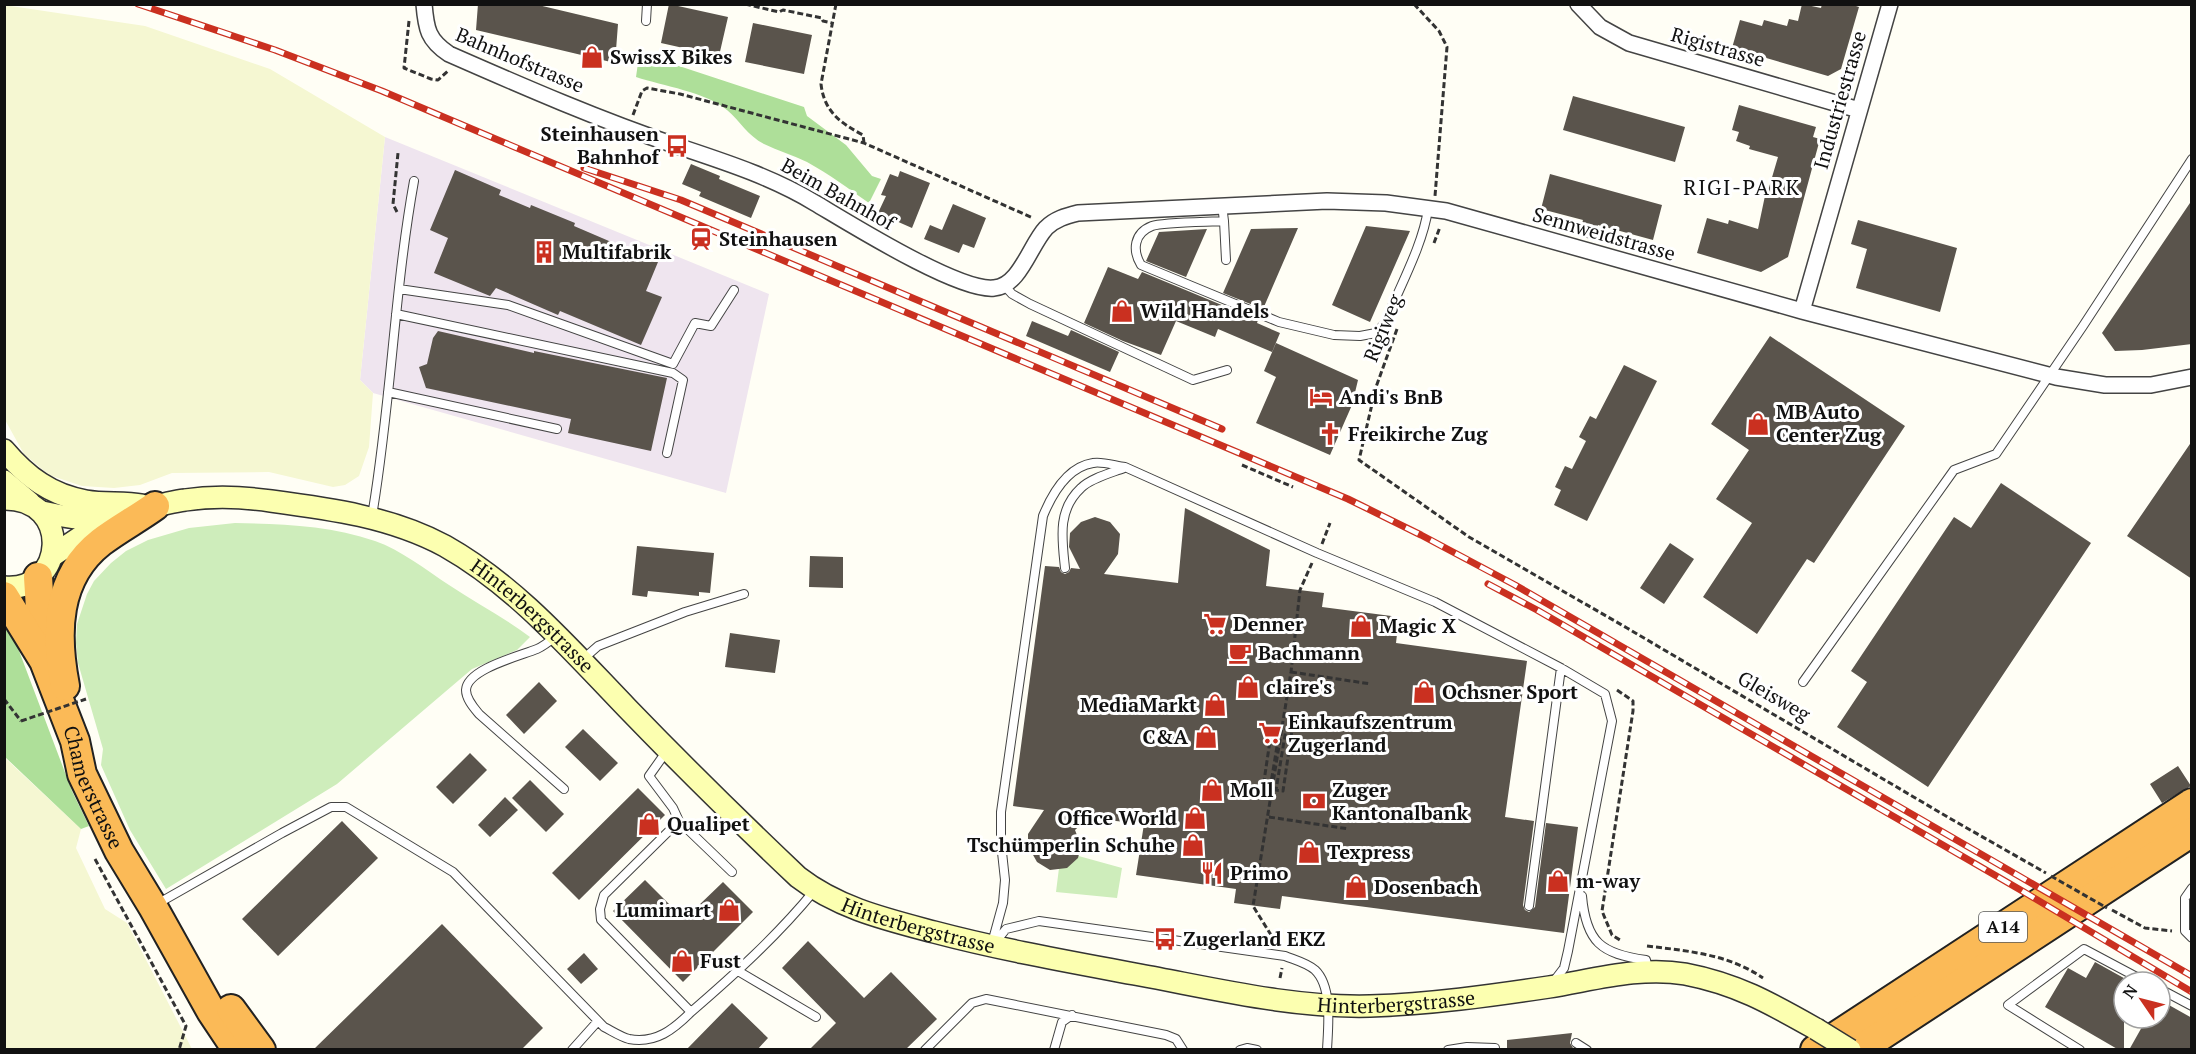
<svg xmlns="http://www.w3.org/2000/svg" width="2196" height="1054" viewBox="0 0 2196 1054" font-family="'PT Serif',serif">
<style>
.industrial{fill:#efe5ef}
.farmland{fill:#f5f7d2}
.green{fill:#ceedbb}
.forest{fill:#aedf99}
.building{fill:#5a544c}
.lines{fill:none;stroke-linecap:round;stroke-linejoin:round}
.lane-casing{stroke:#444;stroke-width:10}
.street-casing{stroke:#444;stroke-width:18}
.secondary-casing{stroke:#333;stroke-width:24}
.highway-casing{stroke:#222;stroke-width:32}
.path{stroke:#333;stroke-width:3;stroke-dasharray:6 3;stroke-linecap:butt}
.lane{stroke:#fff;stroke-width:8}
.street{stroke:#fff;stroke-width:15}
.secondary{stroke:#fcffb0;stroke-width:21}
.highway{stroke:#fbba57;stroke-width:28}
.rail-casing{stroke:#ca3020;stroke-width:7}
.rail{stroke:#fff;stroke-width:4.5;stroke-dasharray:14;stroke-linecap:butt}
.secondary-bridge-casing{stroke:#333;stroke-width:24;stroke-linecap:butt}
.path-bridge{stroke:#333;stroke-width:3;stroke-dasharray:6 3;stroke-linecap:butt}
.secondary-bridge{stroke:#fcffb0;stroke-width:21}
.labels{text-anchor:middle;stroke-width:6;stroke-linejoin:round;paint-order:stroke}
.shield{fill:#fff;stroke:#585858;stroke-width:1.5}
.shield-label{font-size:18px;font-weight:bold;fill:#111}
.street-label{font-size:20px;fill:#111;stroke:#fff}
.poi-label{font-size:20px;font-weight:bold;fill:#111;stroke:#fff;text-anchor:start}
.neighbourhood-label{font-size:21px;letter-spacing:1.5px;fill:#111;stroke:#fff}
</style>
<rect width="100%" height="100%" fill="#fffef5"/>
<!-- industrial -->
<path class="industrial" d="M385,137l384,157 -43,199 -353,-100 -13,-13z"/>
<!-- farmland -->
<path class="farmland" d="M4,5l141,21 125,43 115,68 -25,243 13,13 -4,54 -10,29 -14,9 -12,2 -64,-15 -97,1 -32,12 -26,3 -32,-2 -33,-11 -25,-21 -20,-36z
M4,757l77,72 -5,19 29,61 22,14 65,126h-187z"/>
<!-- green -->
<path class="green" d="M235,523c46,1 95,2 140,18 26,9 51,29 74,44 27,18 56,33 81,52l-13,13 -45,19 -135,115 -171,105 -36,-59 -29,-65 2,-16 -25,-86 -2,-20 1,-19 10,-30 7,-13 17,-18 15,-12 22,-11 41,-12z
M1075,855l47,13 -5,30 -61,-6 3,-24z"/>
<!-- forest -->
<path class="forest" d="M638,63l41,3 125,41 3,9 39,29 26,31 9,3 -12,24c-20,-14 -40,-29 -62,-41 -14,-7 -29,-11 -43,-18 -16,-8 -24,-23 -37,-34 -21,-18 -64,-24 -91,-33z
M4,627h6l62,164 17,35 -8,3 -76,-72z"/>
<!-- building -->
<path class="building" d="M478,4h56l84,20 -3,39 -139,-33z
M669,4l59,13 -9,39 -58,-13z
M1802,4l19,4 1,-4h28l9,3 -18,62 -13,7 -96,-28 8,-28 22,6 2,-6 23,6 2,-7 9,2z
M753,23l59,12 -8,39 -59,-12z
M1573,96l112,31 -10,35 -112,-32z
M1739,105l77,22 -3,10 7,2 -32,118 -27,15 -64,-19 10,-35 21,6 1,-4 29,9 8,-38h2l10,-34 -29,-8 1,-3 -14,-5 3,-9 -7,-2z
M691,164l29,12 -1,3 41,17 -9,22 -52,-22 2,-4 -19,-8z
M455,170l46,20 -2,5 31,13 1,-3 44,18 -1,3 84,36 -12,29 16,6 -21,48 -81,-34 -2,4 -62,-27 -6,8 -56,-23 14,-35 -18,-8z
M900,171l30,12 -18,45 -34,-15 8,-17 -5,-1 9,-21 8,3z
M1550,174l112,31 -9,35 -55,-15 -5,15 -15,-5 5,-15 -42,-11z
M2192,200v144l-50,6 -27,1 -13,-18z
M953,204l33,14 -12,30 -11,-4 -4,9 -35,-14 6,-14 12,5z
M1858,220l99,28 -17,64 -84,-24 11,-39 -16,-5z
M1366,226l44,5 -40,91 -38,-17z
M1298,228l-35,81 -40,-16 28,-64z
M1207,229l-21,48 -40,-16 13,-29z
M1108,267l30,12 4,-7 116,48 -1,3 23,10 -8,19 -54,-23 -3,8 -39,-16 -15,34 -38,-14 -39,-18z
M1032,321l36,15 3,-6 48,22 -9,20 -84,-36z
M438,331l96,22v-2l133,27 -16,73 -83,-18 3,-14 -145,-31 -7,-21 8,-3 6,-26z
M1770,336l135,90 -91,137 -7,-4 -50,75 -54,-37 49,-74 -36,-24 33,-49 -38,-26z
M1276,343l82,37 -6,25 -22,50 -74,-32 20,-46 -12,-6z
M1624,365l33,16 -70,140 -33,-16 7,-15 -6,-3 10,-21 7,3 14,-28 -7,-4 11,-21 6,3z
M2192,441v138l-65,-43z
M2001,483l90,60 -163,244 -91,-60 30,-45 -16,-11 103,-154 17,11z
M1185,508l85,42 -4,36 58,7 -2,14 77,10 -3,26 131,18 -22,156 29,4 -11,84 2,5 4,2 6,-5 11,-84 32,4 -14,106 -282,-37 -2,13 -46,-6 2,-14 -100,-14 8,-51 -56,-6 -13,12 6,16 -3,12 -11,10 -17,2 -13,-8 -9,-16v-12l16,-24 -31,-4 32,-240 14,1 2,5 4,2 4,-2 2,-4 9,1 -11,-22 1,-14 11,-11 14,-5 15,5 10,12 -2,20 -14,20 74,9z
M1670,543l24,16 -30,45 -24,-16z
M637,546l77,7 -4,40 -11,-1v4l-51,-5 -1,6 -15,-2z
M810,556l33,1v31l-34,-1z
M730,633l50,7 -5,33 -50,-6z
M539,682l18,19 -33,33 -18,-19z
M583,729l35,34 -18,18 -35,-34z
M470,753l17,17 -34,34 -17,-17z
M2178,766l13,20 -29,17 -12,-19z
M530,780l34,34 -18,18 -34,-34z
M638,788l27,27 -86,85 -27,-27z
M505,797l13,13 -28,27 -12,-12z
M342,821l36,37 -100,98 -36,-37z
M645,880l26,26 26,1 26,-25 30,30 -70,70 -70,-71z
M442,924l101,104 -22,22h-208z
M808,941l56,57 27,-26 46,47 -32,31h-96l27,-27 -54,-55z
M584,953l14,16 -17,15 -14,-15z
M2095,962l36,20h-7v68h-5l-74,-43 23,-39 18,10z
M2160,1000l32,18v32h-63l18,-32h13z
M732,1003l36,35 -11,12h-71z
M1572,1033l-2,10 3,5 -66,2v-10z"/>
<g class="lines">
<!-- lane casing -->
<g class="lane-casing">
<path id="lane" d="M646,21l1,-17
M1222,205l2,16c-15,1 -61,1 -72,5 -18,7 -20,24 -11,39l138,57 55,13 26,1 16,-3 9,-10c14,-35 38,-78 43,-114
M1224,221l2,39
M1004,285l8,9 18,10 163,76 34,-10
M399,289l109,16 165,59 22,-41 16,3 23,-36
M396,314l277,59 10,7 -16,73
M388,392l169,37
M372,516c19,-111 22,-224 42,-335
M1065,568c-3,-29 -8,-58 16,-80 10,-10 30,-15 43,-20
M556,636c-6,5 -12,10 -19,13 -17,7 -70,20 -71,41 0,9 8,18 13,24l85,75
M582,660l16,-14 87,-34 59,-18
M1803,682l151,-212 42,-16 87,-128 109,-167
M666,752l-17,24 24,32 6,13 53,51
M679,821l-75,74 -4,14 1,11 90,92c44,-38 86,-76 123,-121
M2192,888l-7,10v33l7,7
M1582,896c4,46 19,58 64,64l2,11
M157,904l125,-71 49,-26h15l107,65 151,155c8,4 17,10 25,12 27,5 45,-10 62,-27
M1529,906l32,-238
M992,943l11,-40 2,-23 -4,-37v-31l42,-296c9,-22 24,-49 50,-53 9,-2 23,3 32,4l192,86 118,49 126,66 44,26 7,27 -44,230 -4,17 -10,13
M994,944l12,-15 33,-8 246,35c10,4 22,7 30,14 18,17 13,58 12,80
M738,971l78,46
M2160,989l32,17
M1576,1043l11,7
M572,1050l26,-29
M925,1050l47,-47 14,-4 180,36 10,4 7,11
M1054,1050l8,-28 10,-7
M1240,1050l7,-2 10,2
M1448,1050l19,-3 28,1
M2080,1050l-72,-45 76,-56 62,33"/>
</g>
<!-- street casing -->
<g class="street-casing">
<path id="street" d="M424,4c2,25 4,36 25,50 75,33 151,66 228,92 48,16 95,31 138,57 34,20 144,89 179,85 26,-2 36,-43 52,-60 9,-9 20,-12 32,-15l249,-12 59,2 60,8 356,100 254,66 49,8h46l41,-8
M1578,4l22,23 29,16 230,67
M1802,311l88,-307"/>
</g>
<!-- secondary casing -->
<g class="secondary-casing">
<g id="secondary">
<path d="M4,450c23,27 47,45 82,51 18,3 38,1 56,4"/>
<path d="M4,481l26,22"/>
<path d="M4,499c69,-1 62,94 0,88"/>
<path id="s1" d="M42,512c22,5 45,9 68,6 25,-4 49,-15 75,-18 27,-4 58,-3 86,1 60,8 120,16 174,45 71,40 126,104 182,162 56,58 113,114 171,169 40,31 87,42 136,55 68,18 137,30 206,43 76,14 153,33 230,31 61,-2 119,-10 179,-19 44,-7 91,-21 136,-13 52,10 85,29 131,55"/>
<path d="M52,556l54,-36"/>
</g>
</g>
<!-- highway casing -->
<g class="highway-casing">
<g id="highway">
<path d="M38,577l5,79"/>
<path id="s2" d="M4,596l40,65 31,80 7,33 37,77 34,56 58,104 26,39"/>
<path d="M65,686c-10,-52 -10,-108 36,-144 17,-13 36,-23 54,-36"/>
<path d="M231,1009l30,41"/>
<path d="M1815,1050l377,-247"/>
<path d="M1859,1050l333,-218"/>
</g>
</g>
<!-- path -->
<path class="path" d="M745,4l34,8 4,-2 39,8 1,3 9,2
M836,4l-15,80c3,27 19,39 42,51l1,8
M1414,4l25,27 8,16 -12,149
M409,21l-5,47 27,11 7,1 11,-10
M633,115l9,-24 5,-3 33,6 184,49 169,75
M397,212l-4,-8 5,-51
M1434,243l6,-16
M1397,329l-21,58 -17,73 110,77 158,91 324,191 95,54
M1242,465l51,22
M1322,544l8,-21
M1291,672l80,12
M1617,690l16,11v10l-31,200 10,24 8,5
M4,699l17,22
M1272,727l8,1 -10,61 -7,-1z
M1286,729l6,1 -9,61 -7,-1z
M1269,817l80,12
M95,859l91,167 -7,24
M2112,910l33,18 27,3
M1276,943l-23,-37 38,-234 9,-82 12,-27
M1647,946c41,5 81,8 116,32
M1280,978l2,-10"/>
<!-- lane -->
<use href="#lane" class="lane"/>
<!-- street -->
<use href="#street" class="street"/>
<!-- secondary -->
<use href="#secondary" class="secondary"/>
<!-- highway -->
<use href="#highway" class="highway"/>
<!-- rail casing -->
<g class="rail-casing">
<path id="rail" d="M138,4l137,46 107,41 966,408 73,36 94,50 677,391
M584,168l97,32 541,229
M1488,584l49,26 487,282 168,100"/>
</g>
<!-- rail -->
<use href="#rail" class="rail"/>
<!-- secondary-bridge casing -->
<g class="secondary-bridge-casing">
<path id="secondary-bridge" d="M1816,1029l34,21"/>
</g>
<!-- path-bridge -->
<path class="path-bridge" d="M21,721l65,-22
M2051,876l56,32"/>
<!-- secondary-bridge -->
<use href="#secondary-bridge" class="secondary-bridge"/>
</g>
<!-- icons -->
<defs>
<g id="shop-bare" transform="scale(1.8)"><path d="M-5-2.5h2.3a2.7 3.5 0 0 1 5.4 0H5L5.5 6h-11ZM-1.5-2.5h3a1.5 2.3 0 0 0-3 0Z" fill="#ca3020" stroke="#fff" stroke-width="2.5" paint-order="stroke"/></g>
<g id="bus-bare" transform="scale(1.8)"><path d="M-5-6H5V4H4V6H2V4H-2V6H-4V4H-5ZM-3.5-4V0h7V-4ZM-3.5 1.2v1.5H-2V1.2ZM2 1.2v1.5H3.5V1.2Z" fill="#ca3020" stroke="#fff" stroke-width="2.5" paint-order="stroke"/></g>
<g id="station-bare" transform="scale(1.8)"><path d="M-3-6H3Q5-6 5-4V2Q5 4 3 4L4.5 6H3L1.5 4h-3L-3 6H-4.5L-3 4Q-5 4-5 2V-4Q-5-6-3-6ZM-3.5-4v3h7v-3ZM-3.5 1v1.5H-2V1ZM2 1v1.5H3.5V1Z" fill="#ca3020" stroke="#fff" stroke-width="2.5" paint-order="stroke"/></g>
<g id="building-bare" transform="scale(1.8)"><path d="M-4-6H4V6H1V3H-1V6H-4ZM-2.5-4.3h1.7v1.8h-1.7ZM.8-4.3h1.7v1.8H.8ZM-2.5-1h1.7V.8h-1.7ZM.8-1h1.7V.8H.8Z" fill="#ca3020" stroke="#fff" stroke-width="2.5" paint-order="stroke"/></g>
<g id="hotel-bare" transform="scale(1.8)"><path d="M-6-4.5h1.5V1H6V5H4.5V3h-9V5H-6ZM-4 0a1.8 1.8 0 1 1 3.6 0ZM.5 0V-2.5h3Q6-2.5 6 0Z" fill="#ca3020" stroke="#fff" stroke-width="2.5" paint-order="stroke"/></g>
<g id="church-bare" transform="scale(1.8)"><path d="M-1.2-6h2.4v3.5h3.3v2.4h-3.3V6h-2.4V-.1h-3.3v-2.4h3.3Z" fill="#ca3020" stroke="#fff" stroke-width="2.5" paint-order="stroke"/></g>
<g id="supermarket-bare" transform="scale(1.8)"><path d="M-6-5.5h2.5l.6 2H6L4.5 2H-2.5L-4.4-4H-6ZM-1.5 3.2a1.3 1.3 0 1 0 .1 0ZM3 3.2a1.3 1.3 0 1 0 .1 0Z" fill="#ca3020" stroke="#fff" stroke-width="2.5" paint-order="stroke"/></g>
<g id="cafe-bare" transform="scale(1.8)"><path d="M-5.5-4.5H6V0H3Q3 3.5 0 3.5H-2.5Q-5.5 3.5-5.5 0ZM3-3.2v2h1.7v-2ZM-6 4.5H4V6H-6Z" fill="#ca3020" stroke="#fff" stroke-width="2.5" paint-order="stroke"/></g>
<g id="bank-bare" transform="scale(1.8)"><path d="M-6-4H6V4H-6ZM0-2.3a2.3 2.3 0 1 0 0 4.6a2.3 2.3 0 1 0 0-4.6Z" fill="#ca3020" stroke="#fff" stroke-width="2.5" paint-order="stroke"/></g>
<g id="restaurant-bare" transform="scale(1.8)"><path d="M-5-6h1v4h1v-4h1v4h1v-4h1v5L-1.5 .5V6h-2V.5L-5-1ZM5-6V6H3V1.5H1.5Q1.5-4 5-6Z" fill="#ca3020" stroke="#fff" stroke-width="2.5" paint-order="stroke"/></g>
</defs>
<g fill-rule="evenodd">
<use href="#shop-bare" x="592" y="57"/>
<use href="#bus-bare" x="677" y="146"/>
<use href="#station-bare" x="701" y="239"/>
<use href="#building-bare" x="544" y="252"/>
<use href="#shop-bare" x="1122" y="311"/>
<use href="#hotel-bare" x="1321" y="397"/>
<use href="#shop-bare" x="1758" y="424"/>
<use href="#church-bare" x="1330" y="434"/>
<use href="#supermarket-bare" x="1215" y="624"/>
<use href="#shop-bare" x="1361" y="626"/>
<use href="#cafe-bare" x="1240" y="653"/>
<use href="#shop-bare" x="1248" y="687"/>
<use href="#shop-bare" x="1424" y="692"/>
<use href="#shop-bare" x="1215" y="705"/>
<use href="#supermarket-bare" x="1270" y="733"/>
<use href="#shop-bare" x="1206" y="737"/>
<use href="#shop-bare" x="1212" y="790"/>
<use href="#bank-bare" x="1314" y="801"/>
<use href="#shop-bare" x="1195" y="818"/>
<use href="#shop-bare" x="649" y="824"/>
<use href="#shop-bare" x="1193" y="845"/>
<use href="#shop-bare" x="1309" y="852"/>
<use href="#restaurant-bare" x="1212" y="873"/>
<use href="#shop-bare" x="1558" y="881"/>
<use href="#shop-bare" x="1356" y="887"/>
<use href="#shop-bare" x="729" y="910"/>
<use href="#bus-bare" x="1165" y="939"/>
<use href="#shop-bare" x="682" y="961"/>
</g>
<g class="labels">
<!-- shield labels -->
<rect class="shield" x="1979" y="912" width="48" height="30" rx="4.5"/>
<g class="shield-label">
<text x="2003" y="933">A14</text>
</g>
<!-- street labels -->
<g class="street-label">
<text transform="translate(1718 47) rotate(16)" y="7">Rigistrasse</text>
<text transform="translate(520 60) rotate(23)" y="7">Bahnhofstrasse</text>
<text transform="translate(1840 100) rotate(-74)" y="7">Industriestrasse</text>
<text transform="translate(838 194) rotate(29)" y="7">Beim Bahnhof</text>
<text transform="translate(1604 234) rotate(16)" y="7">Sennweidstrasse</text>
<text transform="translate(1383 328) rotate(-68)" y="7">Rigiweg</text>
<text dy="7" stroke="none"><textPath href="#s1" startOffset="525">Hinterbergstrasse</textPath></text>
<text transform="translate(1774 696) rotate(30)" y="7">Gleisweg</text>
<text dy="7" stroke="none"><textPath href="#s2" startOffset="212">Chamerstrasse</textPath></text>
<text dy="7" stroke="none"><textPath href="#s1" startOffset="1029">Hinterbergstrasse</textPath></text>
<text dy="7" stroke="none"><textPath href="#s1" startOffset="1515">Hinterbergstrasse</textPath></text>
</g>
<!-- poi labels -->
<g class="poi-label">
<text x="610" y="64">SwissX Bikes</text>
<text x="659" y="141" text-anchor="end">Steinhausen<tspan x="659" dy="23">Bahnhof</tspan></text>
<text x="719" y="246">Steinhausen</text>
<text x="562" y="259">Multifabrik</text>
<text x="1140" y="318">Wild Handels</text>
<text x="1339" y="404">Andi's BnB</text>
<text x="1776" y="419">MB Auto<tspan x="1776" dy="23">Center Zug</tspan></text>
<text x="1348" y="441">Freikirche Zug</text>
<text x="1233" y="631">Denner</text>
<text x="1379" y="633">Magic X</text>
<text x="1258" y="660">Bachmann</text>
<text x="1266" y="694">claire's</text>
<text x="1442" y="699">Ochsner Sport</text>
<text x="1197" y="712" text-anchor="end">MediaMarkt</text>
<text x="1288" y="729">Einkaufszentrum<tspan x="1288" dy="23">Zugerland</tspan></text>
<text x="1188" y="744" text-anchor="end">C&amp;A</text>
<text x="1230" y="797">Moll</text>
<text x="1332" y="797">Zuger<tspan x="1332" dy="23">Kantonalbank</tspan></text>
<text x="1177" y="825" text-anchor="end">Office World</text>
<text x="667" y="831">Qualipet</text>
<text x="1175" y="852" text-anchor="end">Tschümperlin Schuhe</text>
<text x="1327" y="859">Texpress</text>
<text x="1230" y="880">Primo</text>
<text x="1576" y="888">m-way</text>
<text x="1374" y="894">Dosenbach</text>
<text x="711" y="917" text-anchor="end">Lumimart</text>
<text x="1183" y="946">Zugerland EKZ</text>
<text x="700" y="968">Fust</text>
</g>
<!-- neighbourhood labels -->
<g class="neighbourhood-label">
<text x="1742" y="195">RIGI-PARK</text>
</g>
</g>
<!-- border -->
<rect width="2196" height="1054" fill="none" stroke="#111111" stroke-width="12"/>
<!-- north arrow -->
<g transform="translate(2142 1000) rotate(305)"><circle r="28" fill="#ffffff" stroke="#a0a0a0" stroke-width="1.5"/>
<path d="M0-4.5L10 22L0 15L-10 22Z" fill="#ca3020"/>
<text y="-9" font-size="16" font-weight="bold" text-anchor="middle" fill="#111111">N</text>
</g>
</svg>
